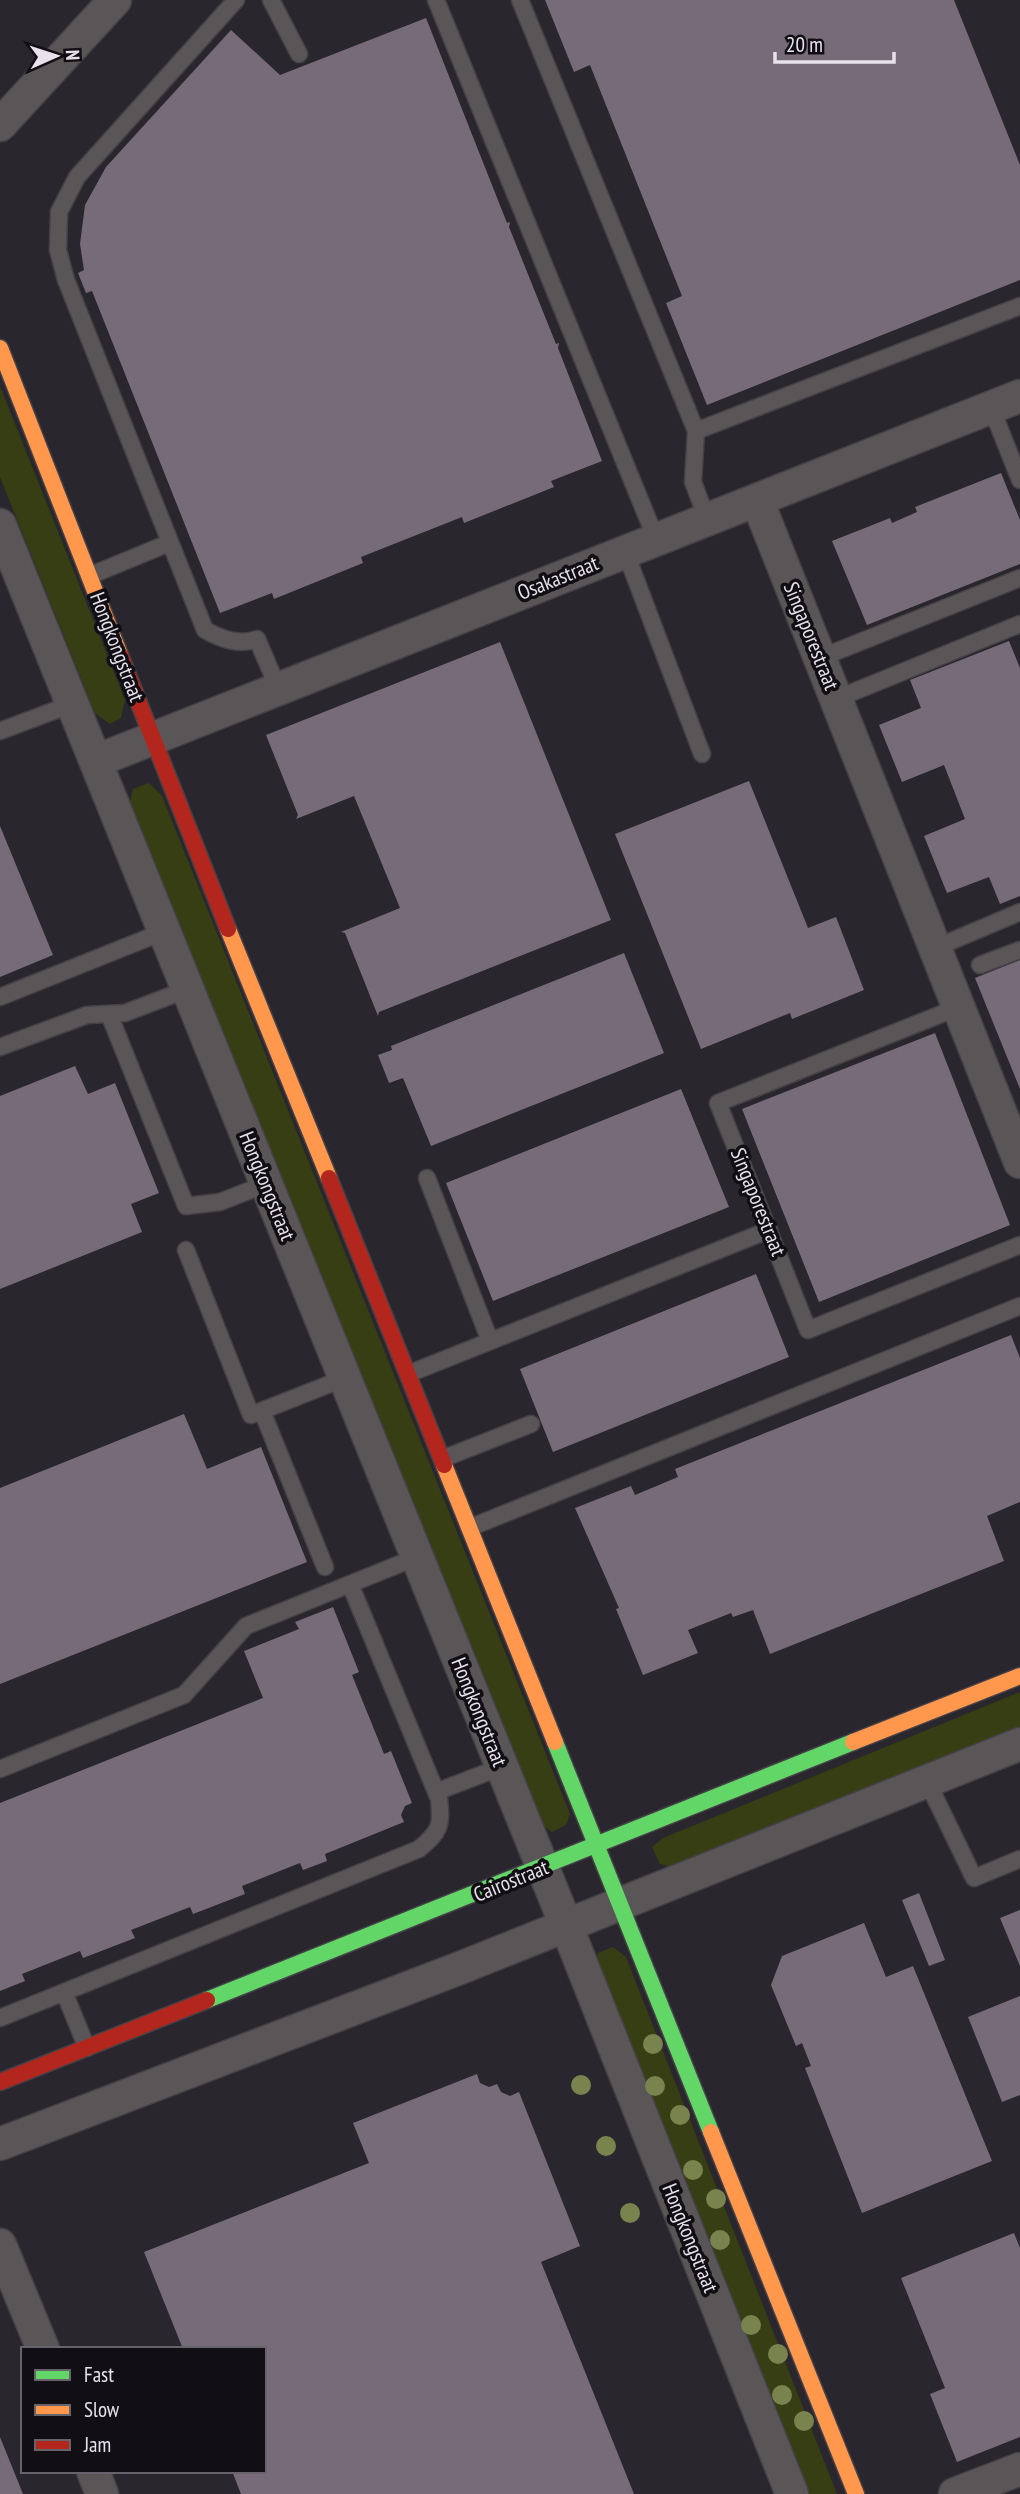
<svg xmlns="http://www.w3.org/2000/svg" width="1020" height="2494" viewBox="0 0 1020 2494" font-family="'PT Sans Narrow',sans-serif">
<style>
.green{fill:#373e13}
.building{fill:#786b79}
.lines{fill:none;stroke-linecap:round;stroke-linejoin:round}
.lane-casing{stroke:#444147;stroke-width:19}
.street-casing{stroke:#444147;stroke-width:35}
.fast-casing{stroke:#444147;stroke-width:19}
.slow-casing{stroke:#444147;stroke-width:19}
.jam-casing{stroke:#444147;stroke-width:19}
.lane{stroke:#5a5657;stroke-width:16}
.street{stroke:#5a5657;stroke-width:32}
.fast{stroke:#63d668;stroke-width:16}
.slow{stroke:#ff974d;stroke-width:16}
.jam{stroke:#b3261e;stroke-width:16}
.tree{fill:#79834d}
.labels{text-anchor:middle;stroke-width:7;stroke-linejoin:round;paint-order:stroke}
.street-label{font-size:21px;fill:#e7e2eb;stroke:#110e14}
</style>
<rect width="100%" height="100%" fill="#2a262d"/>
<!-- green -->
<path class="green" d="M0,386l125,314 -4,18 -11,6 -15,-11 -95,-236z
M149,783l13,13 408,1018 -4,11 -14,7 -14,-10 -408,-1020 3,-13z
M1020,1692v38l-345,138 -15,-4 -8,-17 11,-9z
M613,1947l13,10 211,537h-29l-212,-525 2,-16z"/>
<!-- building -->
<path class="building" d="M545,0h409l66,165v115l-313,125 -41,-102 16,-7 -92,-231 -16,7z
M426,18l81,205 3,-1 -1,5 47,117 3,-1 -1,5 44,113 -51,20 3,6 -90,36 -2,-6 -101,40 2,6 -89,36 -2,-6 -52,20 -128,-322 -6,2 -8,-20 6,-3 -4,-26 5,-39 21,-38 125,-137 49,45z
M1001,473l19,47v44l-153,61 -35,-84 58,-23 2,5 25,-11 -2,-5z
M1009,641l11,27v228l-20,8 -11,-27 -42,16 -23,-57 41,-17 -21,-54 -42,17 -23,-57 42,-17 -11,-28z
M500,642l111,278 -232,92 -1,4 -33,-83 -4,-1 59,-24 -46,-112 -58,23 2,-4 -32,-80z
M749,781l59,147 28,-11 28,73 -72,29 -2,-6 -89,36 -86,-215z
M0,826l53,129 -53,22z
M624,953l40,100 -233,93 -28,-68 -14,5 -11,-28 14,-5 -1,-4z
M1020,960v129l-45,-111z
M935,1033l75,192 -191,77 -77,-193z
M75,1066l13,28 27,-11 44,110 -28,11 11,28 -142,57v-193z
M681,1089l48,118 -236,94 -47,-118z
M756,1274l33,83 -236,95 -33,-83z
M1011,1335l9,23v144l-33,14 17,45 -234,93 -17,-44 -20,7 -2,-4 -43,17 10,23 -55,22 -27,-66 3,-1 -44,-100 56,-22 4,9 43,-18 -3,-8z
M184,1414l23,55 54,-22 46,115 -307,122v-196z
M333,1607l26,65 -7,3 26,64 6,15 7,-3 21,52 -7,3 -4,9 3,7 -79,32 2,7 -24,9 -3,-7 -58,23 3,8 -52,20 -3,-7 -59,23 4,8 -52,20 -3,-7 -58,23 3,7 -25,10v-188l263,-105 -19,-47 55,-22 -4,-7z
M919,1893l26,67 -16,6 -27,-66z
M1020,1910v56l-20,-48z
M864,1923l22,54 27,-11 79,195 -130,52 -57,-145 6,-2 -9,-23 -6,3 -25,-61 11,-29z
M1020,1996v99l-18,7 -34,-85z
M477,2074l3,9 9,4 8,-3 4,8 9,4 9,-4 61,154 -39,16 93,232h-393l-9,-23h32v-122h-81l-39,-97 225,-89 -16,-40z
M1014,2233l6,15v189l-63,25 -27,-68 15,-6 -44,-110z
M0,2437l23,57h-23z"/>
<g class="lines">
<!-- lane casing -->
<g class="lane-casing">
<path id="lane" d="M236,0l-159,177 -18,35 -1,38 8,30 139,350c16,9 34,16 52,9l21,49
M271,0l28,54
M436,0l220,539
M520,0l176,431 324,-125
M991,407l29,73
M696,431l-3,51 14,37
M625,551l77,203
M89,576l80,-33
M820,658l200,-80
M836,699l184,-75
M0,731l72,-27
M935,948l85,-36
M980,965l40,-15
M0,997l165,-66
M959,1007l-241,96 90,227 212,-85
M109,1014l77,192 34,-4 46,-18
M0,1047l87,-32 38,-2 63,-24
M427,1178l63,163
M186,1250l65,165 94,-37
M408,1374l361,-144
M262,1411l63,156
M442,1459l89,-35
M469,1528l551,-222
M0,1769l184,-74 62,-69 171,-69
M927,1781l47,97 46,-19
M436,1792l65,-25
M64,1992l23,56
M0,2018l419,-169c21,-18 23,-22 20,-50l-89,-215"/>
</g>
<!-- street casing -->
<g class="street-casing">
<path id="street" d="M0,125l115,-125
M757,500l263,662
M0,525l566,1400 226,569
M96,761l924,-365
M0,2144l460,-176 560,-224
M0,2245l43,104
M93,2471l9,23
M955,2494l65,-25"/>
</g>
<!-- fast casing -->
<g class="fast-casing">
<path id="fast" d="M555,1742l156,390
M207,2000l646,-258"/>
</g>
<!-- slow casing -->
<g class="slow-casing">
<path id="slow" d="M0,348l120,307
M228,929l101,249
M444,1465l111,277
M853,1742l167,-66
M711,2132l145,362"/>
</g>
<!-- jam casing -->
<g class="jam-casing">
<path id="jam" d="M120,655l108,274
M329,1178l115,287
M0,2082l207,-82"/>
</g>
<!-- lane -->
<use href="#lane" class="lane"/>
<!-- street -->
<use href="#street" class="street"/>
<!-- fast -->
<use href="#fast" class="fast"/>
<!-- slow -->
<use href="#slow" class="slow"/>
<!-- jam -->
<use href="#jam" class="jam"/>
</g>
<!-- trees -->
<g class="tree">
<circle cx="653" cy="2044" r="10"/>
<circle cx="581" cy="2085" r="10"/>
<circle cx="655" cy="2086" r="10"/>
<circle cx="680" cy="2115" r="10"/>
<circle cx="606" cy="2146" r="10"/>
<circle cx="693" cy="2170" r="10"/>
<circle cx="716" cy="2199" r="10"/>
<circle cx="630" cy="2213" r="10"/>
<circle cx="720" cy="2240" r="10"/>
<circle cx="751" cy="2325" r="10"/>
<circle cx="778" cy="2354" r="10"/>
<circle cx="782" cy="2395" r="10"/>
<circle cx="804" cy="2421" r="10"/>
</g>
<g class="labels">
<!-- street labels -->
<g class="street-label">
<text transform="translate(558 578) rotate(-22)" y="7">Osakastraat</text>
<text transform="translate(811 636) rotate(68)" y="7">Singaporestraat</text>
<text transform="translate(117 647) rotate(69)" y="7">Hongkongstraat</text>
<text transform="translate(267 1186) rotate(68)" y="7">Hongkongstraat</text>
<text transform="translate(758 1202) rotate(68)" y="7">Singaporestraat</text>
<text transform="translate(479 1712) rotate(68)" y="7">Hongkongstraat</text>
<text transform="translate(511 1881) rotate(-22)" y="7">Cairostraat</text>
<text transform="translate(690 2238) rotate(68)" y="7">Hongkongstraat</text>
</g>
</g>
<!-- legend -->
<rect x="21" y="2347" width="245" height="126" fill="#110e14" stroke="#67636a" stroke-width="2"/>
<rect x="35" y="2370" width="35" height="10" fill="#63d668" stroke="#67636a" stroke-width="2"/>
<text x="84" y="2382" font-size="21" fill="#e7e2eb">Fast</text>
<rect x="35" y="2405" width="35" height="10" fill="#ff974d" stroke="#67636a" stroke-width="2"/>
<text x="84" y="2417" font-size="21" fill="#e7e2eb">Slow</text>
<rect x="35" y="2440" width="35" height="10" fill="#b3261e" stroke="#67636a" stroke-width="2"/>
<text x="84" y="2452" font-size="21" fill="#e7e2eb">Jam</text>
<!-- north arrow -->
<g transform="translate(56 56) rotate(87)" stroke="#110e14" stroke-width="5" paint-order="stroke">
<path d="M0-5L12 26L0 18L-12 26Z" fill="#e7e2eb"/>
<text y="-10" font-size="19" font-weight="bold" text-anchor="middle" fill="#e7e2eb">N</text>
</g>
<!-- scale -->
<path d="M775 52v10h119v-10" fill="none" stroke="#e7e2eb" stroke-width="3.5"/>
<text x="786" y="52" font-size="21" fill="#e7e2eb" stroke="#110e14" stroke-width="5" paint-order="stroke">20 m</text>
</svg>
